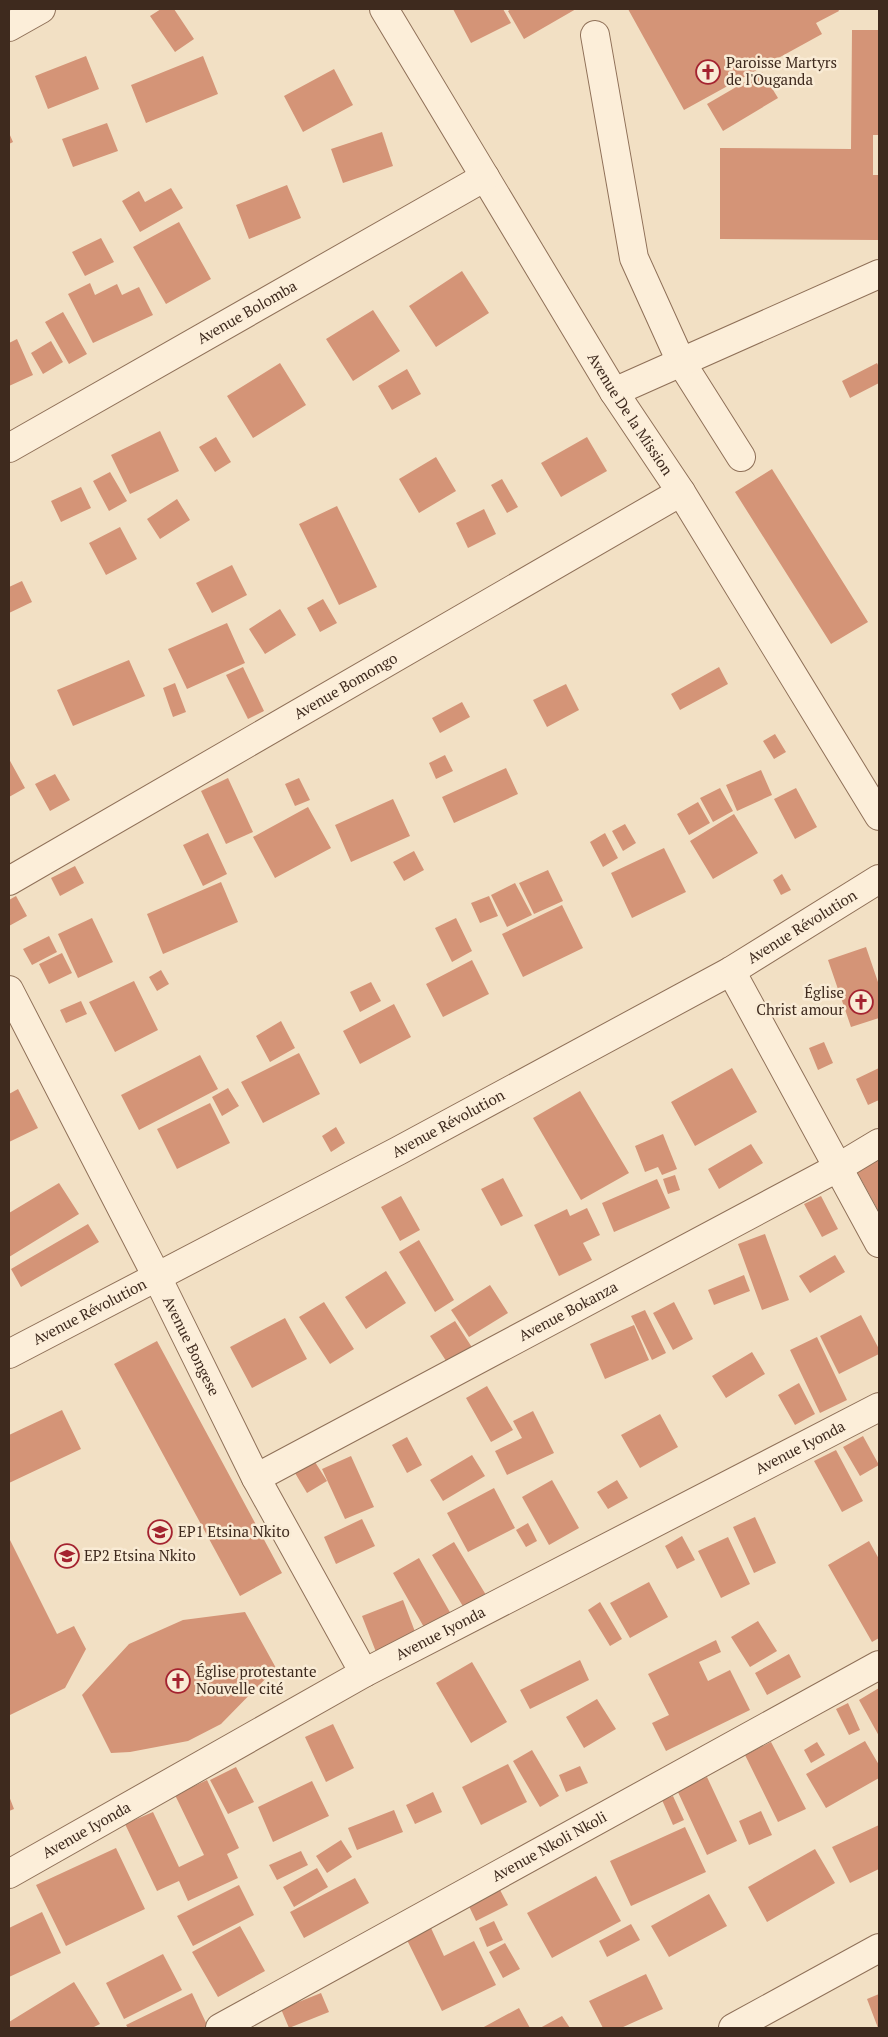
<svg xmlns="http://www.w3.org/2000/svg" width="888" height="2037" viewBox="0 0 888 2037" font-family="'PT Serif',serif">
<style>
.building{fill:#d49477}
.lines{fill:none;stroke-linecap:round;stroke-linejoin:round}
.minor-casing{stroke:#8f7058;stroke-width:30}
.minor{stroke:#fceed9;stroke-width:28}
.labels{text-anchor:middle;stroke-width:5;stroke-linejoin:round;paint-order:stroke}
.poi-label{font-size:15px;fill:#3e2a1e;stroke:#f9ebd5;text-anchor:start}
.street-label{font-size:15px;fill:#3e2a1e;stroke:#f9ebd5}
</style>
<rect width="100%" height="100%" fill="#f2e0c4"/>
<!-- building -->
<path class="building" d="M161,9h13l20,30 -19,13 -25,-36z
M453,9h50l8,14 -40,20z
M511,9h65l-52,30 -16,-28z
M628,9h210l1,2 -23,12 6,11 -138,76z
M852,30h27v105h-6v40h6l-1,65 -158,-1v-91l131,1z
M86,56l13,33 -51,20 -13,-33z
M203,56l15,38 -72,29 -15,-38z
M334,69l19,36 -50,27 -19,-36z
M762,72l16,26 -55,33 -16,-27z
M107,123l11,28 -45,16 -11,-28z
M382,132l11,34 -50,17 -12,-34z
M9,133l4,9 -4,2z
M287,185l14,33 -52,21 -13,-34z
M171,188l12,20 -43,24 -18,-31 17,-10 6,11z
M179,222l32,57 -45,25 -33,-57z
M101,238l13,24 -29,14 -13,-24z
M462,271l27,42 -53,34 -27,-41z
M90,283l5,12 22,-11 5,11 17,-8 14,28 -60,28 -25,-49z
M373,310l27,41 -47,30 -27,-42z
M63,312l24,42 -18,10 -24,-42z
M17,339l16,36 -24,11v-43z
M51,341l12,21 -20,12 -12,-21z
M280,363l26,42 -53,33 -26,-42z
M877,363l2,4v16l-29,15 -8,-17z
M407,369l14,25 -29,16 -14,-24z
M160,431l19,40 -49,23 -19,-39z
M216,437l15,25 -16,10 -16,-25z
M587,437l20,34 -46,26 -20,-34z
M436,457l20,34 -37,22 -20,-34z
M772,469l96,153 -37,22 -96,-152z
M110,472l17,29 -18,10 -16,-30z
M502,479l16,28 -11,6 -16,-28z
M81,487l10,21 -30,14 -10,-21z
M177,499l13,21 -30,19 -13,-20z
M337,506l40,81 -38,18 -40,-81z
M484,509l12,25 -28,14 -12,-25z
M120,527l17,32 -31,16 -17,-32z
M232,565l15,30 -35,18 -16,-30z
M22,581l10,21 -23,11v-26z
M323,599l14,24 -17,9 -13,-24z
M280,609l16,26 -31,19 -16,-25z
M227,623l18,40 -58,26 -19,-40z
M129,660l16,36 -72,30 -16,-36z
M243,667l21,44 -16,8 -22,-44z
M719,667l9,17 -48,26 -9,-16z
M175,683l11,29 -13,5 -10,-29z
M566,684l13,26 -32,17 -14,-27z
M462,702l8,15 -30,16 -8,-15z
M775,734l11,18 -12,7 -11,-18z
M445,755l8,16 -17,8 -7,-16z
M9,759l16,29 -16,9z
M506,768l12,26 -64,29 -12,-26z
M761,770l11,25 -35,16 -11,-26z
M55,774l15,26 -20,11 -15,-27z
M228,778l25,54 -27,12 -25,-53z
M299,778l11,22 -15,6 -10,-22z
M720,788l13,23 -20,11 -13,-24z
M796,788l21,39 -22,12 -21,-40z
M393,799l17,37 -59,26 -16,-37z
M698,802l12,21 -21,12 -12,-21z
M308,807l23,41 -56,30 -22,-41z
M734,814l24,39 -45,26 -23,-38z
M625,824l11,19 -13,8 -11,-20z
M208,833l19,41 -24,12 -20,-41z
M605,833l13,25 -15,9 -13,-25z
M664,848l22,44 -54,26 -21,-45z
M414,851l10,19 -20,11 -11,-19z
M75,866l9,17 -24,13 -9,-18z
M548,870l15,31 -29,13 -15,-31z
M782,874l9,16 -10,5 -8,-15z
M221,882l17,40 -75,32 -16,-40z
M515,883l17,32 -25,12 -16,-32z
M16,896l11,20 -18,10v-26z
M489,896l9,20 -18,7 -9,-20z
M562,905l21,43 -60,29 -21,-43z
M92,918l21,44 -35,16 -20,-44z
M456,918l16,33 -20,11 -17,-34z
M49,936l8,16 -25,13 -9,-16z
M866,947l13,38v33l-28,9 -23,-67z
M62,953l10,20 -23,11 -10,-20z
M472,960l17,34 -46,23 -17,-33z
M161,970l8,14 -12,7 -8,-14z
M134,981l24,49 -43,22 -26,-50z
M371,982l10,19 -21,11 -10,-20z
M81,1001l6,13 -21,9 -6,-13z
M394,1004l17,33 -51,27 -17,-33z
M281,1021l14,27 -25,14 -14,-26z
M824,1042l9,21 -15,7 -9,-22z
M299,1053l21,41 -57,29 -22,-41z
M200,1055l18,34 -79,41 -18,-35z
M732,1068l25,44 -62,34 -24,-44z
M879,1068v32l-11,5 -12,-26z
M228,1088l11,18 -17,10 -10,-19z
M18,1089l20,39 -29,14v-48z
M580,1091l49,82 -48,27 -48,-82z
M210,1103l20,40 -53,26 -20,-40z
M336,1127l9,16 -14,9 -9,-16z
M663,1134l14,35 -15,6 -4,-8 -13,5 -10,-26z
M751,1144l12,19 -44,26 -11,-20z
M879,1158v54l-23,-42z
M675,1175l5,15 -12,4 -5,-15z
M503,1178l20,38 -22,10 -20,-37z
M657,1179l13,29 -56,24 -12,-29z
M59,1183l20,31 -70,43v-44z
M401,1196l19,34 -20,11 -19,-34z
M821,1196l17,33 -16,8 -18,-33z
M587,1208l13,27 -17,8 9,17 -33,16 -25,-51 33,-16 3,7z
M88,1224l11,18 -78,45 -10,-18z
M765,1234l24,66 -27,10 -24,-66z
M419,1240l35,60 -19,12 -36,-60z
M835,1255l10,17 -35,21 -11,-17z
M386,1271l20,32 -40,26 -21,-32z
M744,1275l6,16 -36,14 -6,-15z
M490,1285l18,28 -39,24 -18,-27z
M324,1302l30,47 -24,15 -31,-47z
M674,1302l19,37 -20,11 -20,-37z
M645,1310l21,43 -14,7 -21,-44z
M861,1315l18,34v5l-40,20 -19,-38z
M285,1318l22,41 -55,29 -22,-41z
M455,1321l20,31 -25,15 -20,-31z
M634,1325l15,35 -44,19 -15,-35z
M817,1337l30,63 -27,13 -30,-63z
M157,1341l125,232 -42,23 -126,-232z
M752,1352l13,22 -39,24 -14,-22z
M799,1383l16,31 -20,11 -17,-30z
M487,1386l26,44 -22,12 -25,-44z
M62,1410l19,39 -72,34v-48z
M533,1411l21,42 -47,22 -12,-24 27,-13 -9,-17z
M660,1414l18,33 -38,21 -19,-33z
M863,1436l16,29 -19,11 -17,-29z
M407,1437l15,28 -15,8 -15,-28z
M836,1450l27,51 -21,11 -28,-51z
M472,1455l13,21 -42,25 -13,-21z
M351,1456l23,51 -29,12 -23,-50z
M315,1462l12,19 -20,12 -12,-20z
M552,1480l27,48 -30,17 -27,-48z
M617,1480l11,18 -20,11 -11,-17z
M494,1488l21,40 -47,24 -21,-39z
M755,1517l21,46 -22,10 -21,-46z
M362,1519l13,27 -39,18 -12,-27z
M528,1523l9,18 -11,6 -10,-17z
M682,1536l13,24 -18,9 -12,-23z
M728,1537l22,47 -29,14 -23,-47z
M9,1538l48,96 17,-8 12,23 -21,39 -55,27z
M869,1541l10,18v79l-7,4 -44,-77z
M454,1542l32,53 -22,13 -32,-53z
M419,1558l32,56 -26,15 -32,-56z
M649,1582l19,35 -38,21 -20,-35z
M403,1600l14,37 -41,15 -14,-36z
M600,1602l22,37 -12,7 -22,-36z
M245,1612l31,56 -55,56 -33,17 -58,11 -19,1 -29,-58 47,-51 54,-24z
M758,1621l19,30 -27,16 -19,-30z
M716,1640l5,12 -22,10 9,19 22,-11 20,40 -84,41 -14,-28 17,-8 -21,-41z
M789,1654l12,23 -34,18 -12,-22z
M580,1660l9,20 -59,29 -10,-19z
M472,1662l35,60 -36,21 -35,-60z
M879,1688v48l-20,-36z
M597,1699l19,30 -32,19 -18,-31z
M848,1703l12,27 -11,5 -13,-26z
M333,1724l21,44 -28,14 -21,-45z
M865,1741l14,24v13l-53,30 -20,-34z
M771,1742l35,67 -28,13 -33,-67z
M817,1742l8,13 -14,8 -7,-13z
M532,1750l27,46 -19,11 -27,-46z
M508,1764l19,38 -46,23 -19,-38z
M580,1766l8,17 -22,9 -7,-17z
M236,1767l18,35 -26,12 -18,-34z
M707,1777l30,64 -30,14 -30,-65z
M207,1780l32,68 -12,6 11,24 -50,23 -9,-20 -22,10 -32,-67 28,-12 26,55 25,-12 -29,-60z
M312,1781l17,35 -56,26 -15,-35z
M433,1792l9,20 -27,12 -9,-19z
M9,1796l5,13 -5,2z
M673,1796l11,24 -11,5 -11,-25z
M394,1810l9,22 -46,18 -9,-22z
M761,1811l11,24 -23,10 -10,-24z
M879,1825v44l-29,14 -18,-36z
M685,1827l21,45 -75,34 -21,-45z
M341,1840l11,17 -25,16 -11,-17z
M116,1848l29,61 -79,37 -30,-61z
M815,1849l20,34 -68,39 -19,-35z
M301,1851l7,14 -31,15 -8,-15z
M317,1868l11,19 -34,20 -11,-20z
M596,1876l25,45 -69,37 -25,-45z
M355,1878l14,25 -65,35 -14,-26z
M239,1885l15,30 -61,31 -16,-30z
M499,1888l9,17 -32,16 -9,-19z
M709,1894l18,32 -58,31 -18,-31z
M42,1912l19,41 -52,24v-49z
M494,1921l9,19 -16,7 -8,-19z
M631,1924l9,16 -33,17 -8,-16z
M240,1926l25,45 -47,26 -26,-45z
M431,1928l13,28 30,-15 22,44 -54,26 -35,-71z
M505,1943l15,26 -17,9 -14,-26z
M163,1954l19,36 -58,29 -18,-36z
M646,1974l17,35 -42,19h-18l-14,-27z
M74,1982l26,42 -8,4h-83v-6z
M192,1993l16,34 -80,1 -2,-3z
M321,1993l8,19 -40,16 -8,-19z
M879,1994v34h-1l-11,-29z
M519,2008l11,20h-48z
M562,2016l8,12h-30z"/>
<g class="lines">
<!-- minor casing -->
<g class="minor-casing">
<g id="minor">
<path id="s1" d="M384,9l230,383 67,100 198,324"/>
<path d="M9,27l32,-18"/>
<path d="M595,35l39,223 47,104 60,95"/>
<path d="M614,392l265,-118"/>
<path id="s2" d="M9,448l476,-271"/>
<path id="s3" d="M9,881l672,-389"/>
<path d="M731,971l148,272"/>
<path id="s4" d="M9,990l148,287 99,201 108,195"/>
<path id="s5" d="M9,1354l389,-203 333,-180 148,-92"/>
<path id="s6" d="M256,1478l583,-311 40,-24"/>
<path id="s7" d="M9,1874l355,-201 515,-266"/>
<path id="s8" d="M220,2028l659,-363"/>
<path d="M733,2028l146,-80"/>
</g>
</g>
<!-- minor -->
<use href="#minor" class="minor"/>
</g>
<!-- icons -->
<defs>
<g id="church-ring" transform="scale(1.25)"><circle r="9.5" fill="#f9ebd5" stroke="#a42330" stroke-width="1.5"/><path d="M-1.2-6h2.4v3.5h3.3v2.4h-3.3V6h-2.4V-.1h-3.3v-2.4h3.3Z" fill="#a42330"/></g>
<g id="school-ring" transform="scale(1.25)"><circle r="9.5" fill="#f9ebd5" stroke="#a42330" stroke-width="1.5"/><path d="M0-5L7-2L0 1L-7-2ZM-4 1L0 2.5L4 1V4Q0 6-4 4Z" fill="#a42330"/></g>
</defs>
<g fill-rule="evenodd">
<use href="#church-ring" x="708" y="72"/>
<use href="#church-ring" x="861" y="1002"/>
<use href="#school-ring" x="160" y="1532"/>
<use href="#school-ring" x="67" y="1556"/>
<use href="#church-ring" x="178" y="1681"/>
</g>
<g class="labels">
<!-- poi labels -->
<g class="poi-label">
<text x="726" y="68">Paroisse Martyrs<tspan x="726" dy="17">de l'Ouganda</tspan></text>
<text x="844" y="998" text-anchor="end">Église<tspan x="844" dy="17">Christ amour</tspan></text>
<text x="178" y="1537">EP1 Etsina Nkito</text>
<text x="84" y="1561">EP2 Etsina Nkito</text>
<text x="196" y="1677">Église protestante<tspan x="196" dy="17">Nouvelle cité</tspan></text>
</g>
<!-- street labels -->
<g class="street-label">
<text dy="5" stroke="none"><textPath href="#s2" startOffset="274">Avenue Bolomba</textPath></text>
<text dy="5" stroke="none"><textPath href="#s1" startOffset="474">Avenue De la Mission</textPath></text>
<text dy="5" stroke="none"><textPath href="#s3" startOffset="389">Avenue Bomongo</textPath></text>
<text dy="5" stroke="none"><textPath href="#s5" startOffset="901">Avenue Révolution</textPath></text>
<text dy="5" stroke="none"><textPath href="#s5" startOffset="496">Avenue Révolution</textPath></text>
<text dy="5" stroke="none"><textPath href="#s6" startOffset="354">Avenue Bokanza</textPath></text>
<text dy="5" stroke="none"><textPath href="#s5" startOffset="91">Avenue Révolution</textPath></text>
<text dy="5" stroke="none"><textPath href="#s4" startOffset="400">Avenue Bongese</textPath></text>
<text dy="5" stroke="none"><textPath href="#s7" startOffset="899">Avenue Iyonda</textPath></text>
<text dy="5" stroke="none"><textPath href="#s7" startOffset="494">Avenue Iyonda</textPath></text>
<text dy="5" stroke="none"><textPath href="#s7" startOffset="89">Avenue Iyonda</textPath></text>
<text dy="5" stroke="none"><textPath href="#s8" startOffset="376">Avenue Nkoli Nkoli</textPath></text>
</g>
</g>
<!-- border -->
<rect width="888" height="2037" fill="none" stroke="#3e2a1e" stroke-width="20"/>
</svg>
